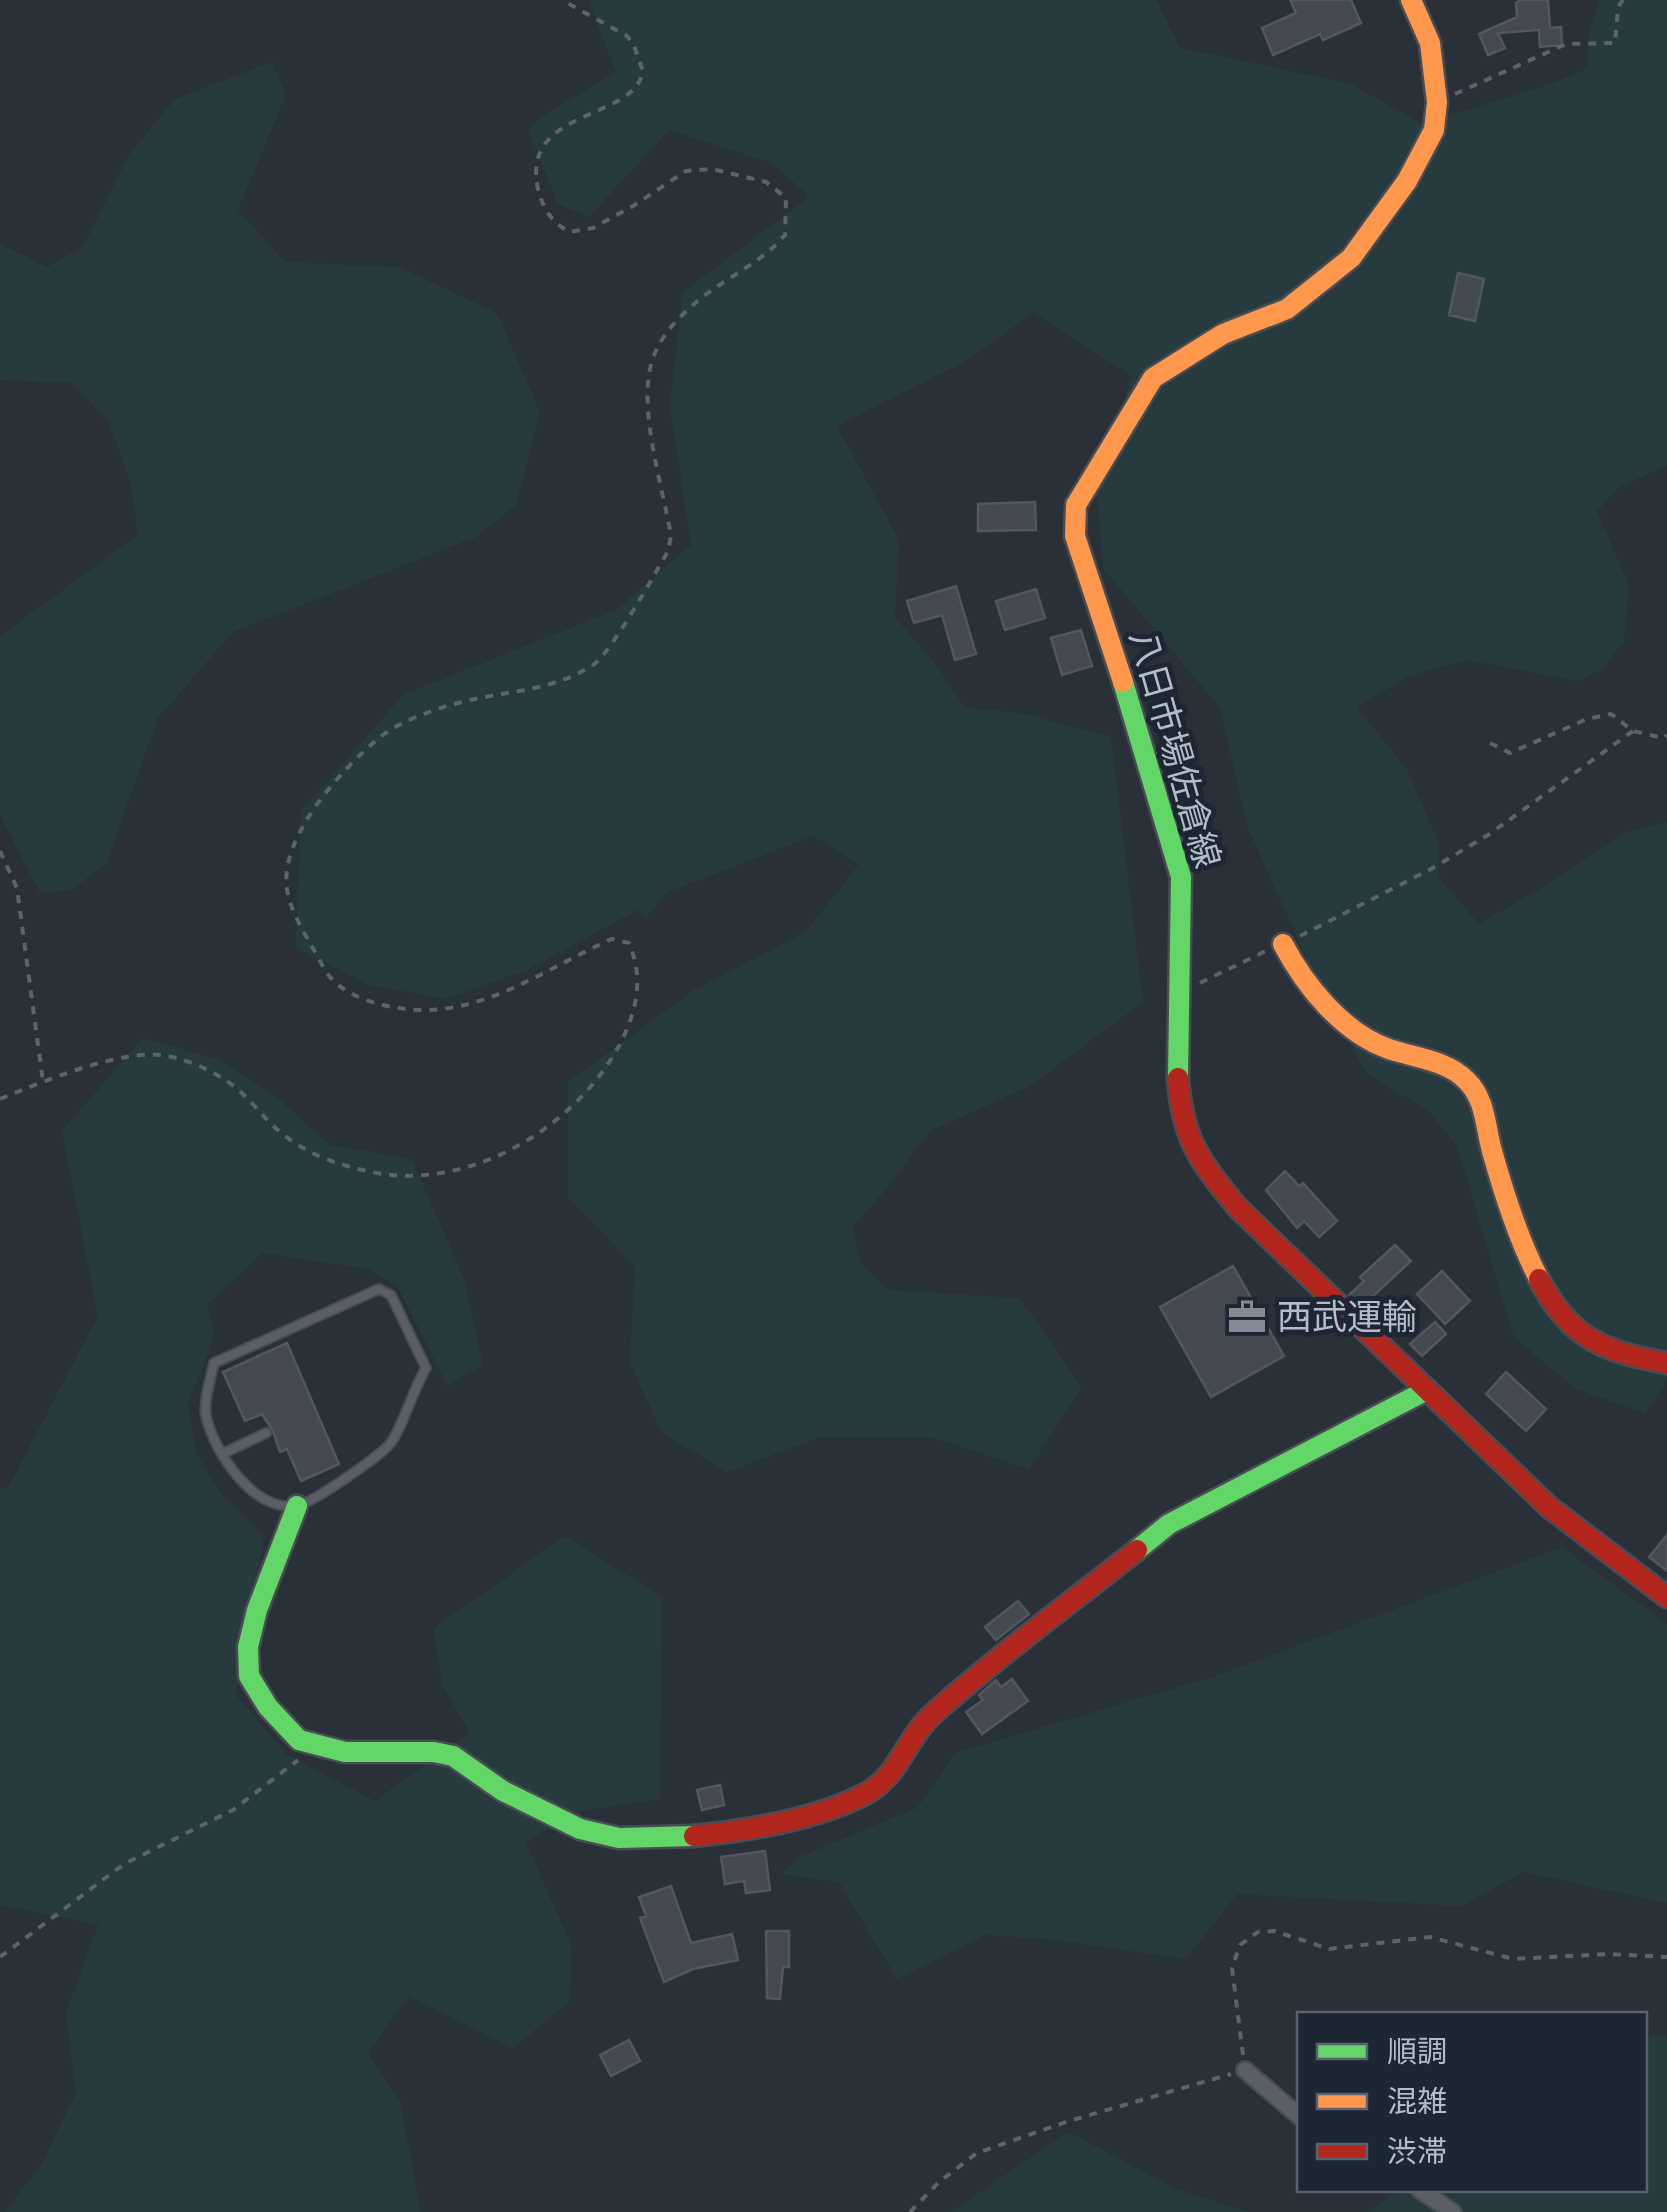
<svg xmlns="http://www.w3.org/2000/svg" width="1667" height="2212" viewBox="0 0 1667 2212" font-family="Ubuntu,'Noto Sans JP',sans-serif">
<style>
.green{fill:#273a3e}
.building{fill:#444950;stroke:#52575f;stroke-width:2.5}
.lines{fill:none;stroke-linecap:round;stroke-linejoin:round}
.lane-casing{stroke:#484c53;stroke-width:12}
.street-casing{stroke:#484c53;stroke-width:20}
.fast-casing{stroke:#484c53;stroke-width:25}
.slow-casing{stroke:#484c53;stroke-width:25}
.jam-casing{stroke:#484c53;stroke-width:25}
.path{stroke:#5d636a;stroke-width:4;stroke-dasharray:8 8;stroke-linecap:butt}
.lane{stroke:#5a5e66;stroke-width:8}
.street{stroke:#5a5e66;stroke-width:15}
.fast{stroke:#63d668;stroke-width:20}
.slow{stroke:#ff974d;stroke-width:20}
.jam{stroke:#b3261e;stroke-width:20}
.labels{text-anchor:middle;stroke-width:10;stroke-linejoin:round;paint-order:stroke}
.street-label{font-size:35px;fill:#b4bcc9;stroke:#1d2633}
.poi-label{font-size:35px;fill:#b4bcc9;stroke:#1d2633;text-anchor:start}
</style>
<rect width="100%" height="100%" fill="#2a3038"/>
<!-- green -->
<path class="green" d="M588,0h568l24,48 169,35 73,41 126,-39 40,-17 1,-35 10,-33h68v466l-46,20 -24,25 32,74 -5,56 -22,29 -25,11 -111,-21 -60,17 -49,31 50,61 32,75v34l40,46 66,-38 84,-55 38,-9v558l-22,33 -69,-24 -62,-52 -57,-191 -30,-36 -61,-37 -51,-96 -67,-149 -28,-120 -117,-140 -6,-74 35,-118 -98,-63 -72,50 -125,63 62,114 -4,77 43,50 27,41 57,5 89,24 32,265 -113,84 -100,45 -42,56 -36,41 9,34 27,28 132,8 62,90 -53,81 -98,-32h-111l-93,35 -66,-40 -31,-70 5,-95 -67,-70v-115l126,-92 112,-58 53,-68 -46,-28 -145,56 -22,26 -8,-8 -111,60 -81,29 -76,-14 -74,-37 5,-137 102,-116 213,-85 75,-65 -21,-139 13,-114 126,-95 -36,-34 -104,-33 -80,87 -31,-13 -30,-74 18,-16 70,-42z
M272,62l14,33 -48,115 47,52 114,5 98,46 43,99 -24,93 -40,32 -243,95 -75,86 -52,146 -35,26 -31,3 -40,-78v-179l138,-101 -7,-50 -22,-63 -37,-39 -72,-3v-136l47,23 36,-20 47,-94 45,-54z
M143,1038l74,21 55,34 58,52 82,14 52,120 19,86 -36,20 -50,-100 -29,-16 -106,-16 -54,51 6,33 -26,68 8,48 27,43 41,40 -28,159 51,60 88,46 95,-68 -28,-48 -8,-57 131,-92 97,61 -2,202 -85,13 -49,30 45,103 -1,56 -57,47 -104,-52 -41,57 32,48 21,111h-416l37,-49 34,-70 -10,-80 32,-88 -98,-20v-415l9,-4 89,-170 -36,-185z
M1562,1547l105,77v279l-143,-31 -63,34 -224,-12 -51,65 -139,-20 -61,-4 -89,44 -58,-97 -59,-8 22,-18 115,-48 38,-55 261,-77z
M1667,2035v177h-298l26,-18h85l12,-4h152l1,-154z
M1069,2132l107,57 73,23h-299z"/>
<!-- building -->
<path class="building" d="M1290,0h61l10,23 -38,17 -3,-6 -47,21 -11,-27 34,-15z
M1521,0h27l2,28 11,-1 1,18 -22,2 -1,-17 -41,3 7,15 -17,7 -9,-21 38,-17 -1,-14z
M1458,273l26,6 -9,42 -26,-6z
M1035,502l1,28 -58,1v-27z
M956,586l20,68 -21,6 -13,-45 -28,8 -7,-22z
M1036,589l9,29 -40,12 -9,-29z
M1081,630l11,36 -30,9 -11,-37z
M1285,1171l14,15 4,-3 34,38 -18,16 -15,-16 -7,7 -31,-38z
M1395,1245l16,16 -50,46 -12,-12 15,-14 -4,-4z
M1233,1266l51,90 -73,41 -51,-90z
M1442,1271l28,30 -25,23 -28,-30z
M1435,1322l11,12 -24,22 -12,-12z
M287,1343l52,121 -38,17 -14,-32 -7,3 -7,-21 -11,-17 -17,7 -22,-49z
M1506,1372l40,37 -20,22 -40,-37z
M1667,1535v36l-18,-14z
M1018,1601l11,13 -33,26 -11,-13z
M1012,1679l16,22 -46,33 -16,-22 17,-12 -4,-5 17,-15 5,7z
M720,1785l4,20 -22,5 -5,-20z
M765,1851l5,39 -24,3 -2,-12 -19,3 -4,-27z
M671,1886l20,57 41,-9 6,26 -45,9 -29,13 -24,-64 6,-2 -7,-19z
M766,1931h23v36h-6l-3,32 -13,-1z
M629,2040l11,21 -29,15 -11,-21z"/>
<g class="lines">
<!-- lane casing -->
<g class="lane-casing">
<path id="lane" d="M379,1289l12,6 35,73c-12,19 -25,64 -37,77 -11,12 -75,57 -90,60 -44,10 -85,-53 -93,-89 -3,-15 5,-38 8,-53z
M222,1454l44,-21"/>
</g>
<!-- street casing -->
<g class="street-casing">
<path id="street" d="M1245,2070l55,47
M1420,2190l33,22"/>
</g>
<!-- fast casing -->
<g class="fast-casing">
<path id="fast" d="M1123,682l58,195 -3,201
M297,1506l-40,104 -9,37 1,29 19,31 31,33 46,12h89l19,4 50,35 77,38 39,9 75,-2
M1137,1550l32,-26 258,-134"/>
</g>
<!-- slow casing -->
<g class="slow-casing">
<path id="slow" d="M1123,682l-48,-146 1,-31 77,-127 70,-44 64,-25 64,-51 56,-77 27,-51 3,-28 -7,-59 -19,-43
M1283,944c22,42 60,89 106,105 26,9 57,11 77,31 20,19 19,46 26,71 12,43 26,88 47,128"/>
</g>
<!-- jam casing -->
<g class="jam-casing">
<path id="jam" d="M1178,1078c4,61 22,84 60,130l311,299 118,90
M1539,1279c30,59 65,73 128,84
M694,1836c52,-5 124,-17 171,-42 34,-17 41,-56 68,-80 65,-58 136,-110 204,-164"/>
</g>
<!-- path -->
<path class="path" d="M1455,94l111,-50 49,-1 3,-36 5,-7
M1490,743l20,10 77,-34 24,-5 22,17 30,7 4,-3
M0,851l17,37 26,194
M1300,936l131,-67 57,-34 145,-104
M1200,983l68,-33
M0,1099c42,-17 124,-52 167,-43 28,5 61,22 80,42 13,13 22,26 37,37 25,20 52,29 83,36 98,23 207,-41 253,-127 17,-33 24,-66 9,-101l-17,-4c-66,29 -131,79 -206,70 -25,-3 -58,-11 -76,-32 -7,-9 -13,-22 -19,-32 -9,-16 -22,-38 -24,-56 -8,-52 55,-120 92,-151 18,-15 46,-25 68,-32 48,-15 104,-13 146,-41 17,-11 62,-91 75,-114l3,-15c-8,-50 -37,-136 -16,-183 8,-19 23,-35 38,-48 29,-26 68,-41 92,-70l1,-37 -20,-16 -54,-13 -26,2 -53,35 -40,22 -24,4c-18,-11 -26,-23 -31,-43 -18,-82 96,-67 105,-118l-9,-25 -7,-10 -65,-36
M0,1957l124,-93 109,-54 65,-50
M1243,2055l-11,-87 8,-23 18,-13 17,-1 54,18 101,-12 83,22 96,-5 58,3
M910,2212l29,-30 38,-29 92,-32 162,-47"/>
<!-- lane -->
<use href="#lane" class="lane"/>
<!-- street -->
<use href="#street" class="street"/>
<!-- fast -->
<use href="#fast" class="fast"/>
<!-- slow -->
<use href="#slow" class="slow"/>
<!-- jam -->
<use href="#jam" class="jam"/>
</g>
<!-- icons -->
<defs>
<g id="office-bare" transform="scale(3)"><path d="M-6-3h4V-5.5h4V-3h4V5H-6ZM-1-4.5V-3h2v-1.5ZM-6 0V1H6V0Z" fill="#848b96" stroke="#1d2633" stroke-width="2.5" paint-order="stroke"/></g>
</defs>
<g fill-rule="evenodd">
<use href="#office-bare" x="1247" y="1317"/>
</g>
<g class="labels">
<!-- street labels -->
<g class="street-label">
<text transform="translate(1175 749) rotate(74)" y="12">八日市場佐倉線</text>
</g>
<!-- poi labels -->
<g class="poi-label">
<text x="1277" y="1329">西武運輸</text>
</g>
</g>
<!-- legend -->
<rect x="1297" y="2012" width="350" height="180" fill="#1d2633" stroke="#59626f" stroke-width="2.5"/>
<rect x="1317" y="2044" width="50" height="15" fill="#63d668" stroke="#59626f" stroke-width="2.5"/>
<text x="1387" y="2062" font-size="30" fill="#b4bcc9">順調</text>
<rect x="1317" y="2094" width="50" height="15" fill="#ff974d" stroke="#59626f" stroke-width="2.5"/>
<text x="1387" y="2112" font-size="30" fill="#b4bcc9">混雑</text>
<rect x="1317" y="2144" width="50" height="15" fill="#b3261e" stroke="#59626f" stroke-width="2.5"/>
<text x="1387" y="2162" font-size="30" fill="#b4bcc9">渋滞</text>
</svg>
